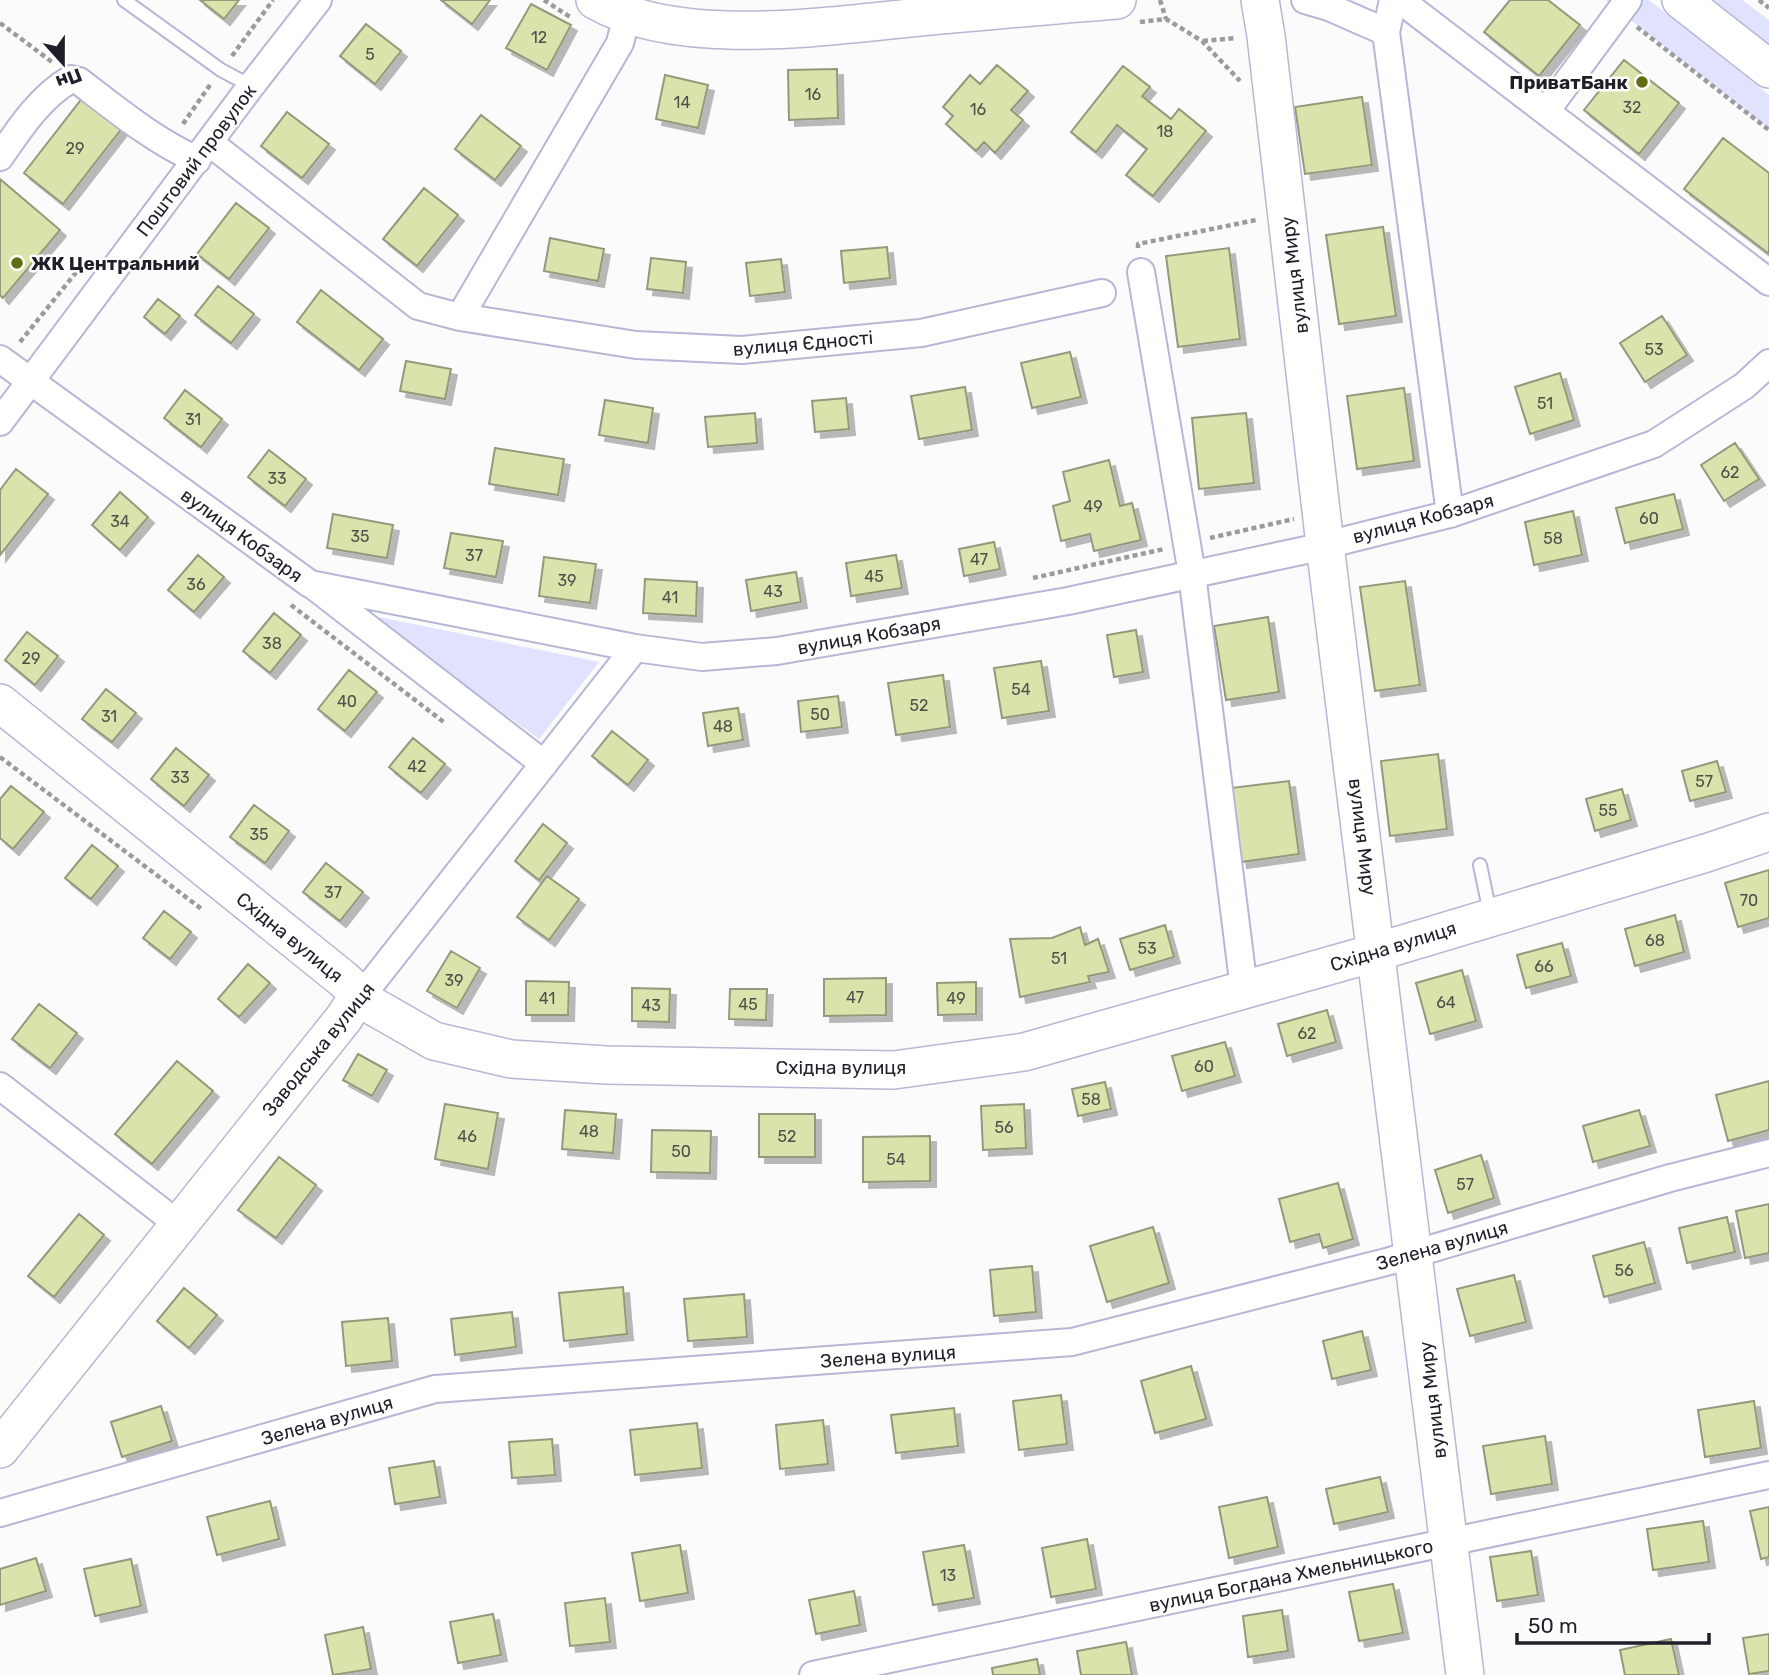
<svg xmlns="http://www.w3.org/2000/svg" width="1769" height="1675" viewBox="0 0 1769 1675" font-family="Rubik,sans-serif">
<style>
.green{fill:#e1e2fd}
.building{fill:#dae3ac;stroke:#94997c;stroke-width:2;filter:url(#shadow)}
.lines{fill:none;stroke-linecap:round;stroke-linejoin:round}
.lane-casing{stroke:#b6b7d5;stroke-width:16}
.street-casing{stroke:#b6b7d5;stroke-width:30}
.secondary-casing{stroke:#b6b7d5;stroke-width:40}
.path{stroke:#9b9b9f;stroke-width:4.5;stroke-dasharray:5 3.5;stroke-linecap:butt}
.lane{stroke:#fff;stroke-width:12}
.street{stroke:#fff;stroke-width:26}
.secondary{stroke:#fff;stroke-width:37}
.poi-dot{fill:#626b10;stroke:#fff;stroke-width:2.5}
.labels{text-anchor:middle;stroke-width:5;stroke-linejoin:round;paint-order:stroke}
.number-label{font-size:16px;fill:#4e504a}
.poi-label{font-size:19px;font-weight:bold;fill:#1f1f2a;stroke:#fff;text-anchor:end}
.street-label{font-size:19px;fill:#1f1f2a;stroke:#fff}
</style>
<defs>
<filter id="shadow"><feDropShadow dx="6" dy="6" stdDeviation="0" flood-color="#0004"/></filter>
</defs>
<rect width="100%" height="100%" fill="#fbfbfb"/>
<!-- green -->
<path class="green" d="M1605,0h44l120,95v34z
M1696,0h46l27,20v37z
M369,615l230,47 -60,77z"/>
<!-- building -->
<path class="building" d="M200,0h39l-15,19z
M441,0h49l-18,24z
M1510,0h38l32,25 -41,51 -55,-44z
M531,4l40,21 -24,45 -41,-22z
M366,24l35,27 -26,33 -35,-28z
M1624,60l55,43 -40,51 -55,-44z
M997,65l31,26 -17,19 12,10 -28,33 -11,-11 -8,9 -30,-27 7,-8 -10,-9 27,-32 10,9z
M1123,66l27,21 -8,9 29,23 8,-10 27,22 -53,65 -27,-21 21,-26 -30,-24 -21,27 -25,-20z
M837,69l1,49 -49,2 -1,-50z
M665,75l43,10 -10,43 -42,-9z
M87,92l39,31 -63,81 -39,-31z
M1362,97l10,68 -67,9 -10,-67z
M287,112l42,32 -27,34 -41,-32z
M481,115l40,31 -26,34 -40,-31z
M1723,138l46,35v81l-85,-65z
M0,179l60,51 -57,68 -3,-3z
M424,188l34,27 -41,51 -34,-27z
M236,203l33,25 -40,51 -32,-25z
M1383,227l13,89 -57,8 -13,-89z
M550,238l54,11 -6,32 -54,-10z
M887,247l3,31 -46,5 -3,-32z
M1229,248l11,91 -62,8 -12,-91z
M651,258l35,4 -3,31 -36,-4z
M781,259l4,33 -35,4 -4,-33z
M218,286l36,28 -23,29 -36,-28z
M321,290l62,49 -24,31 -62,-48z
M158,299l22,17 -15,18 -21,-17z
M1662,316l25,39 -42,27 -25,-39z
M1070,352l11,45 -49,11 -11,-45z
M406,361l45,8 -6,30 -45,-8z
M1560,373l14,47 -44,14 -15,-47z
M965,387l7,43 -53,9 -8,-43z
M1404,388l10,73 -57,8 -10,-73z
M185,390l37,29 -21,28 -37,-29z
M846,398l3,31 -34,3 -3,-31z
M605,400l48,8 -5,35 -49,-8z
M755,413l2,30 -49,4 -3,-30z
M1246,413l8,70 -55,6 -7,-71z
M1735,443l24,36 -35,22 -23,-36z
M495,448l69,11 -6,36 -69,-11z
M269,450l37,29 -21,27 -37,-29z
M1109,460l11,46 12,-3 9,37 -47,11 -4,-17 -29,7 -8,-35 17,-5 -7,-29z
M16,469l32,25 -48,61v-65z
M120,492l28,25 -28,33 -28,-25z
M1674,494l9,35 -58,14 -9,-35z
M1573,511l9,44 -48,10 -9,-43z
M333,514l60,11 -6,33 -60,-10z
M451,533l52,8 -7,36 -52,-9z
M994,542l6,27 -36,7 -5,-27z
M198,555l26,22 -30,35 -26,-22z
M896,555l6,33 -51,8 -5,-33z
M544,557l52,7 -6,39 -51,-7z
M796,572l5,30 -50,9 -5,-31z
M645,579l52,3 -1,34 -53,-3z
M1405,581l15,104 -45,6 -15,-104z
M274,613l27,22 -31,38 -27,-22z
M1268,617l11,75 -53,8 -12,-74z
M1136,630l7,42 -29,5 -7,-42z
M27,632l31,24 -23,29 -30,-25z
M1041,661l8,50 -47,7 -8,-50z
M349,670l28,22 -32,39 -27,-22z
M943,675l7,52 -54,8 -8,-52z
M106,689l30,24 -24,29 -30,-23z
M838,696l4,31 -41,5 -3,-31z
M738,708l5,32 -35,6 -5,-33z
M612,731l36,29 -20,25 -36,-29z
M413,738l32,26 -24,29 -32,-26z
M176,748l33,27 -25,31 -33,-27z
M1438,754l9,75 -57,7 -9,-75z
M1717,761l9,31 -36,9 -8,-30z
M1289,781l10,73 -58,8 -10,-74z
M11,786l33,26 -31,37 -13,-11v-39z
M1622,789l9,31 -36,11 -9,-32z
M254,805l35,26 -24,32 -35,-26z
M543,824l24,19 -28,37 -24,-19z
M92,845l26,21 -27,33 -26,-21z
M326,863l37,29 -23,29 -37,-29z
M1769,870v48l-31,9 -13,-44z
M547,876l32,23 -30,41 -32,-23z
M164,911l27,21 -21,27 -27,-21z
M1675,915l9,37 -49,14 -10,-37z
M1165,925l9,32 -44,13 -10,-31z
M1080,927l5,18 13,-6 11,33 -21,4 2,6 -70,15 -10,-58 42,-1z
M1562,943l9,33 -45,12 -9,-33z
M451,951l29,17 -23,40 -30,-17z
M248,964l22,19 -31,34 -21,-18z
M1462,970l14,51 -46,13 -14,-51z
M886,978v37l-62,1v-37z
M526,981l43,1 -1,33h-42z
M976,982v32l-38,1 -1,-32z
M632,988l38,1 -1,33 -37,-1z
M730,989h37l-1,31 -37,-1z
M39,1004l38,29 -27,35 -38,-29z
M1327,1010l9,32 -49,14 -9,-32z
M1225,1042l10,34 -53,15 -10,-35z
M358,1054l29,16 -15,26 -29,-16z
M177,1061l36,30 -61,73 -37,-30z
M1769,1081v49l-41,11 -12,-46z
M1105,1082l6,27 -33,7 -6,-27z
M445,1104l53,9 -10,56 -53,-10z
M1024,1104l2,44 -43,2 -2,-44z
M565,1110l51,4 -3,39 -51,-4z
M1639,1110l11,36 -57,16 -10,-36z
M759,1114h56v43h-56z
M652,1130l59,1 -1,42 -59,-1z
M930,1136v45l-67,1v-45z
M1481,1155l13,43 -46,15 -13,-43z
M279,1157l37,28 -40,53 -38,-28z
M1338,1183l15,56 -30,9 -4,-14 -29,8 -11,-43z
M1769,1204v49l-24,5 -9,-47z
M79,1214l25,21 -50,62 -26,-21z
M1727,1217l8,35 -48,11 -8,-35z
M1153,1227l16,56 -62,19 -17,-56z
M1644,1242l11,41 -51,14 -11,-41z
M1032,1266l4,46 -42,4 -4,-46z
M1514,1275l12,47 -56,14 -13,-47z
M623,1287l4,47 -63,7 -5,-48z
M184,1288l33,27 -28,33 -32,-27z
M744,1294l3,43 -59,4 -4,-42z
M512,1312l4,35 -61,8 -4,-36z
M388,1318l4,43 -46,5 -4,-44z
M1362,1331l9,39 -39,9 -9,-38z
M1191,1366l15,53 -51,14 -14,-52z
M1061,1395l6,49 -48,6 -6,-49z
M1754,1401l7,47 -56,9 -7,-47z
M161,1406l11,35 -50,16 -11,-35z
M954,1408l4,38 -62,7 -5,-38z
M823,1420l5,44 -48,5 -4,-44z
M697,1423l5,45 -67,7 -5,-45z
M1545,1436l7,48 -61,10 -8,-48z
M552,1439l3,36 -43,3 -3,-36z
M434,1461l6,36 -45,7 -6,-36z
M1380,1477l8,35 -54,12 -8,-35z
M1267,1497l11,50 -49,11 -10,-51z
M270,1501l9,38 -62,16 -10,-38z
M1769,1507v50l-8,2 -11,-48z
M1703,1521l6,41 -56,8 -6,-41z
M1087,1539l9,50 -45,8 -9,-49z
M680,1545l8,48 -48,8 -8,-48z
M964,1545l10,53 -41,7 -10,-53z
M1531,1551l7,44 -41,6 -7,-44z
M36,1558l10,33 -46,14v-36z
M131,1559l10,47 -46,10 -11,-47z
M1393,1584l10,49 -44,8 -10,-49z
M854,1591l6,34 -44,9 -7,-34z
M605,1598l5,44 -40,4 -5,-43z
M1282,1610l6,41 -40,6 -5,-41z
M493,1614l8,41 -43,8 -8,-41z
M363,1627l8,42 -38,6 -8,-40z
M1769,1634v37l-20,3 -6,-36z
M1671,1639l8,36h-54l-5,-25z
M1126,1642l6,33h-51l-4,-24z
M1037,1659l3,16h-47l-1,-7z"/>
<g class="lines">
<!-- lane casing -->
<g class="lane-casing">
<path id="lane" d="M124,0l97,70 30,16
M1480,865l10,48"/>
</g>
<!-- street casing -->
<g class="street-casing">
<path id="street" d="M1305,0l24,7 57,25
M1393,0l-7,32 64,482
M1400,0l369,282
M1546,111l82,-111
M210,143l208,163 42,11 176,28 106,5 179,-17 181,-40
M0,157c20,-29 40,-60 71,-78l8,2c38,29 74,59 118,79
M1141,272l51,302 52,415
M460,317l160,-274 7,-28
M0,359l310,225 325,64 67,9 75,-6 291,-50 238,-51 144,-36 204,-70 90,-58 25,-23
M0,422l251,-336 67,-86
M315,587l229,177
M359,995l15,-15 261,-332
M0,1086l178,138
M0,1513l435,-124 637,-47 318,-81 280,-83 99,-25
M813,1675l956,-200"/>
</g>
<!-- secondary casing -->
<g class="secondary-casing">
<path id="secondary" d="M595,0c84,49 232,26 325,17 66,-6 131,-12 197,-17
M1260,0l6,36 59,509 140,1130
M1681,0l88,69
M0,703l343,276 28,26 63,36 77,18 95,6 288,5 130,-18 336,-95 346,-104 63,-21
M0,1449l344,-431 15,-23"/>
</g>
<!-- path -->
<path class="path" d="M544,0l26,17
M1160,0l6,19
M1759,0l10,8
M1140,22l26,-3 36,22 38,40
M0,23l52,39
M1637,27l132,103
M1203,41l33,-3
M232,56l41,-56
M183,124l29,-42
M1138,248v-4l118,-24
M20,342l62,-77
M1210,538l84,-19
M1033,578l131,-29
M291,605l154,118
M0,757l203,153"/>
<!-- lane -->
<use href="#lane" class="lane"/>
<!-- street -->
<use href="#street" class="street"/>
<!-- secondary -->
<use href="#secondary" class="secondary"/>
</g>
<!-- markers -->
<g class="poi-dot">
<circle cx="1642" cy="82" r="7"/>
<circle cx="17" cy="263" r="7"/>
</g>
<g class="labels">
<!-- number labels -->
<g class="number-label">
<text x="539" y="43">12</text>
<text x="370" y="60">5</text>
<text x="813" y="100">16</text>
<text x="682" y="108">14</text>
<text x="1632" y="113">32</text>
<text x="978" y="115">16</text>
<text x="1165" y="137">18</text>
<text x="75" y="154">29</text>
<text x="1654" y="355">53</text>
<text x="1545" y="409">51</text>
<text x="193" y="425">31</text>
<text x="1730" y="478">62</text>
<text x="277" y="484">33</text>
<text x="1093" y="512">49</text>
<text x="1649" y="524">60</text>
<text x="120" y="527">34</text>
<text x="360" y="542">35</text>
<text x="1553" y="544">58</text>
<text x="474" y="561">37</text>
<text x="979" y="565">47</text>
<text x="874" y="582">45</text>
<text x="567" y="586">39</text>
<text x="196" y="590">36</text>
<text x="773" y="597">43</text>
<text x="670" y="603">41</text>
<text x="272" y="649">38</text>
<text x="31" y="664">29</text>
<text x="1021" y="695">54</text>
<text x="347" y="707">40</text>
<text x="919" y="711">52</text>
<text x="820" y="720">50</text>
<text x="109" y="722">31</text>
<text x="723" y="732">48</text>
<text x="417" y="772">42</text>
<text x="180" y="783">33</text>
<text x="1704" y="787">57</text>
<text x="1608" y="816">55</text>
<text x="259" y="840">35</text>
<text x="333" y="898">37</text>
<text x="1749" y="906">70</text>
<text x="1655" y="946">68</text>
<text x="1147" y="954">53</text>
<text x="1059" y="964">51</text>
<text x="1544" y="972">66</text>
<text x="454" y="986">39</text>
<text x="855" y="1003">47</text>
<text x="547" y="1004">41</text>
<text x="956" y="1004">49</text>
<text x="1446" y="1008">64</text>
<text x="748" y="1010">45</text>
<text x="651" y="1011">43</text>
<text x="1307" y="1039">62</text>
<text x="1204" y="1072">60</text>
<text x="1091" y="1105">58</text>
<text x="1004" y="1133">56</text>
<text x="589" y="1137">48</text>
<text x="467" y="1142">46</text>
<text x="787" y="1142">52</text>
<text x="681" y="1157">50</text>
<text x="896" y="1165">54</text>
<text x="1465" y="1190">57</text>
<text x="1624" y="1276">56</text>
<text x="948" y="1581">13</text>
</g>
<!-- poi labels -->
<g class="poi-label">
<text x="1628" y="89">ПриватБанк</text>
<text x="31" y="270" text-anchor="start">ЖК Центральний</text>
</g>
<!-- street labels -->
<g class="street-label">
<text transform="translate(196 160) rotate(-53)" y="7">Поштовий провулок</text>
<text transform="translate(1294 275) rotate(-97)" y="7">вулиця Миру</text>
<text transform="translate(803 343) rotate(-5)" y="7">вулиця Єдності</text>
<text transform="translate(1423 518) rotate(-15)" y="7">вулиця Кобзаря</text>
<text transform="translate(242 535) rotate(36)" y="7">вулиця Кобзаря</text>
<text transform="translate(869 635) rotate(-10)" y="7">вулиця Кобзаря</text>
<text transform="translate(1363 837) rotate(83)" y="7">вулиця Миру</text>
<text transform="translate(290 937) rotate(39)" y="7">Східна вулиця</text>
<text transform="translate(1393 946) rotate(-17)" y="7">Східна вулиця</text>
<text transform="translate(318 1049) rotate(-51)" y="7">Заводська вулиця</text>
<text x="841" y="1074">Східна вулиця</text>
<text transform="translate(1442 1245) rotate(-16)" y="7">Зелена вулиця</text>
<text transform="translate(888 1356) rotate(-4)" y="7">Зелена вулиця</text>
<text transform="translate(1432 1400) rotate(-97)" y="7">вулиця Миру</text>
<text transform="translate(327 1420) rotate(-16)" y="7">Зелена вулиця</text>
<text transform="translate(1291 1575) rotate(-12)" y="7">вулиця Богдана Хмельницького</text>
</g>
</g>
<!-- north arrow -->
<g transform="translate(63 63) rotate(159)" stroke="#ffffff" stroke-width="5" paint-order="stroke">
<path d="M0-5L12 26L0 18L-12 26Z" fill="#1f1f2a"/>
<text y="-10" font-size="19" font-weight="bold" text-anchor="middle" fill="#1f1f2a">Пн</text>
</g>
<!-- scale -->
<path d="M1517 1633v10h192v-10" fill="none" stroke="#1f1f2a" stroke-width="3.5"/>
<text x="1528" y="1633" font-size="21" fill="#1f1f2a" stroke="#ffffff" stroke-width="5" paint-order="stroke">50 m</text>
</svg>
